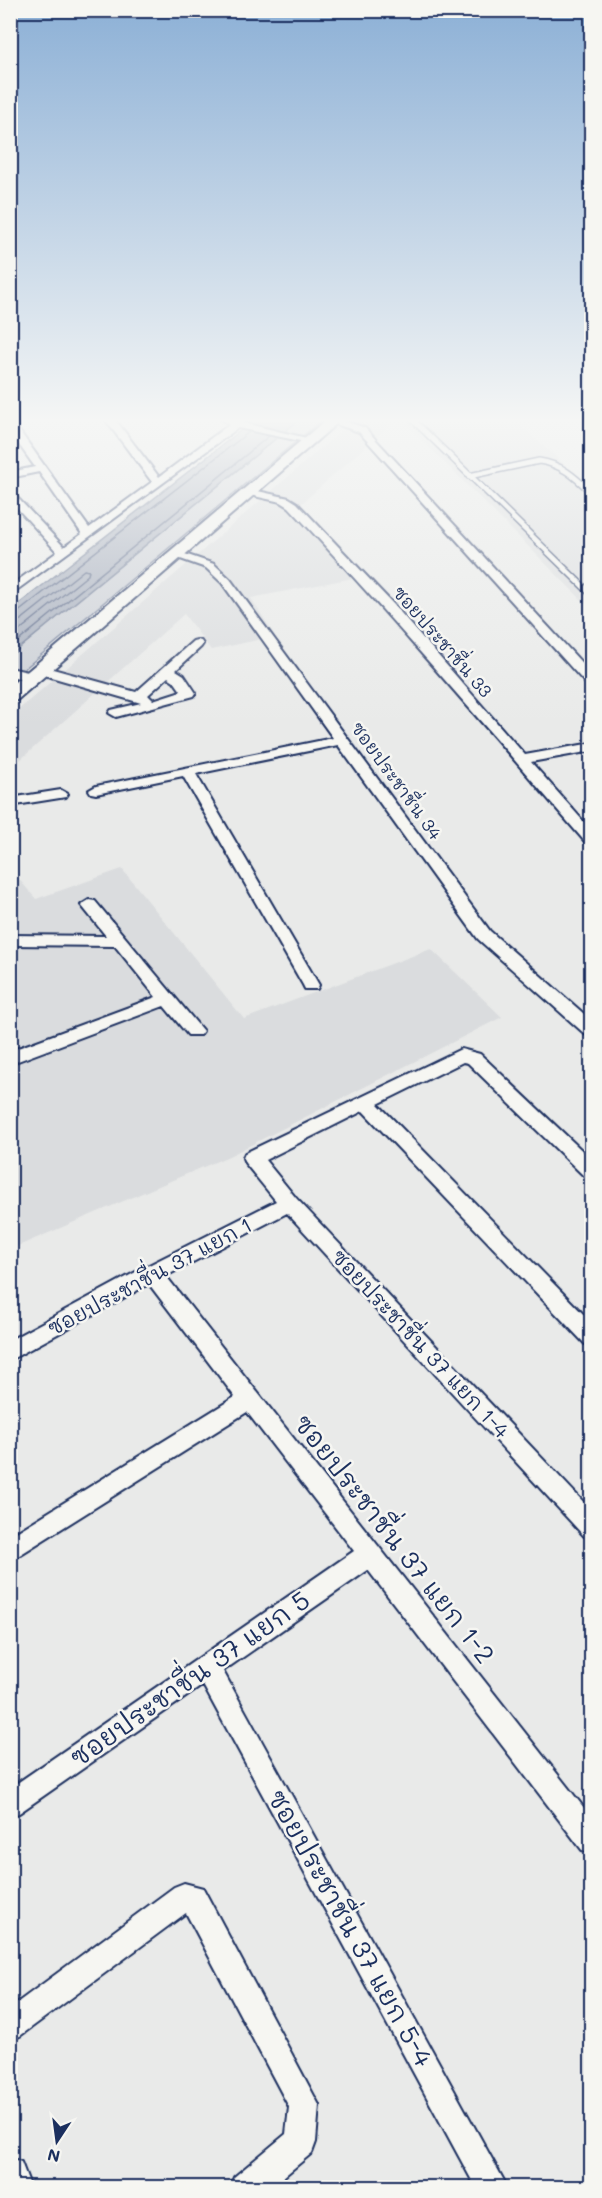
<svg xmlns="http://www.w3.org/2000/svg" width="602" height="2198" viewBox="0 0 602 2198" font-family="Mali,'Playpen Sans Thai',sans-serif">
<style>
.built{fill:#dadcde}
.green{fill:#caced5;stroke:#727e9a;stroke-width:1.5}
.water{fill:#a2aaba;stroke:#6c7995;stroke-width:1.5}
.lines{fill:none;stroke-linecap:round;stroke-linejoin:round}
.shore{stroke:#516083;stroke-width:1.5}
.service-casing{stroke:#1b2f5e;stroke-width:8}
.minor-casing{stroke:#1b2f5e;stroke-width:4}
.secondary-casing{stroke:#1b2f5e;stroke-width:4}
.service{stroke:#f6f6f2;stroke-width:5}
.minor{fill:#f6f6f2;fill-rule:evenodd}
.secondary{fill:#f6f6f2;fill-rule:evenodd}
.labels{text-anchor:middle;stroke-width:5;stroke-linejoin:round;paint-order:stroke}
.far-street-label{font-size:18px;fill:#1b2f5e;stroke:#f6f6f2}
.street-label{font-size:21px;fill:#1b2f5e;stroke:#f6f6f2}
.near-street-label{font-size:26px;fill:#1b2f5e;stroke:#f6f6f2}
</style>
<rect width="100%" height="100%" fill="#e9eae9"/>
<filter id="ink" filterUnits="userSpaceOnUse"><feTurbulence type="fractalNoise" baseFrequency=".0167" numOctaves="2"/><feDisplacementMap in="SourceGraphic" scale="12" xChannelSelector="R" yChannelSelector="G"/><feConvolveMatrix kernelMatrix="1 2 1 2 8 2 1 2 1" color-interpolation-filters="sRGB"/></filter>
<g filter="url(#ink)">
<!-- built -->
<path class="built" d="M356,418h42l-104,92 59,68 -102,20 24,38 -64,14 -27,-36 -173,154 -1,-51z
M400,418h112l79,70v121z
M10,869l26,30 86,-30 122,150 187,-70 71,68 -273,139 -218,93z"/>
<!-- green -->
<path class="green" d="M301,418h23l-313,262v-25z"/>
<!-- water -->
<path class="water" d="M257,418h44l-290,237v-45z"/>
<g class="lines">
<!-- shore -->
<path class="shore" d="M10,615l7,-2 232,-181
M10,622l11,-2 63,-50 5,1 -1,4 -78,63
M10,648l259,-212"/>
<!-- service casing -->
<g class="service-casing">
<path id="service" d="M411,418l181,177
M469,476l70,-15c23,3 37,17 53,32"/>
</g>
<!-- minor casing -->
<g class="minor-casing">
<path id="minor" d="M104,418h10l45,59 71,-53 -12,-6 18,2 14,-2 -6,5 71,17 -5,3 -72,-15 -228,167v-9l47,-34 -47,-52v-10l54,57 18,-13 -43,-62 -29,6v-6l25,-5 -25,-35v-11l3,1 76,106 63,-46z
M330,418h6l29,10 227,246v12l-5,-1 -228,-253 -29,-10z
M249,489l40,9 8,5 97,102 131,150 67,-12v8l-61,11 61,69v14l-5,-1c-98,-113 -195,-227 -298,-337l-8,-5 -36,-8v-4z
M176,551l38,13 16,15 260,352 102,90v16l-6,-2 -108,-96 -140,-194 -142,29 123,211 -2,4h-12l-2,-4 -120,-209 -87,18 -5,-1 -2,-3 7,-4 237,-48 -111,-155 -16,-15 -34,-12v-4z
M197,640l4,1 2,3 -2,3 -25,23 8,5 12,18 -2,3 -78,21 -7,-4 2,-3 30,-7 -104,-30 -1,-3 6,-4 94,26 57,-51zM168,677l6,4 7,10 -28,9 -5,-5z
M10,668l27,6 1,3 -6,4 -22,-5z
M61,790l7,4 -2,3 -56,9v-8z
M89,900l6,1 108,130 -3,4h-12l-24,-29 -154,58v-13l146,-54 -41,-51 -105,-1v-10l96,1 -25,-31z
M461,1049l19,5 112,106v19l-7,-2 -117,-114 -5,-1 -85,42 214,219v24l-7,-3 -222,-233 -98,49 31,38 296,313v28l-8,-3 -297,-323 -121,63 426,542v35l-10,-3 -214,-280 -145,101 285,517h-32l-273,-503 -184,128 -9,4v-29l344,-237 -107,-139 -237,149v-25l225,-139 -86,-113 -139,76v-20l135,-73 131,-66 -31,-38 -2,-5 2,-5z
M184,1883l19,5 116,217 -3,37 -4,11 -42,35h-40l4,-11 52,-43 3,-27 -103,-194 -166,123 -10,4v-32l164,-121z
M10,2158l11,4 10,26h-21z"/>
</g>
<!-- secondary casing -->
<g class="secondary-casing">
<path id="secondary" d="M328,418h15l-326,282 -7,1v-15z"/>
</g>
<!-- service -->
<use href="#service" class="service"/>
<!-- minor -->
<use href="#minor" class="minor"/>
<!-- secondary -->
<use href="#secondary" class="secondary"/>
</g>
</g>
<!-- sky -->
<linearGradient id="sky" x2="0" y2="1"><stop stop-color="#8cb0d6"/><stop offset="0.58" stop-color="#f5f6f5"/><stop offset="1" stop-color="#f5f6f5" stop-opacity="0"/></linearGradient>
<rect width="602" height="725" fill="url(#sky)"/>
<g class="labels">
<!-- far-street labels -->
<g class="far-street-label">
<text transform="translate(442 642) rotate(49)" y="6">ซอยประชาชื่น 33</text>
<text transform="translate(396 781) rotate(54)" y="6">ซอยประชาชื่น 34</text>
</g>
<!-- street labels -->
<g class="street-label">
<text transform="translate(150 1277) rotate(-28)" y="7">ซอยประชาชื่น 37 แยก 1</text>
<text transform="translate(420 1344) rotate(47)" y="7">ซอยประชาชื่น 37 แยก 1-4</text>
</g>
<!-- near-street labels -->
<g class="near-street-label">
<text transform="translate(394 1539) rotate(52)" y="9">ซอยประชาชื่น 37 แยก 1-2</text>
<text transform="translate(190 1679) rotate(-35)" y="9">ซอยประชาชื่น 37 แยก 5</text>
<text transform="translate(350 1928) rotate(61)" y="9">ซอยประชาชื่น 37 แยก 5-4</text>
</g>
</g>
<!-- margin -->
<rect width="602" height="2198" fill="none" stroke="#f6f6f2" stroke-width="36"/>
<rect x="18" y="18" width="566" height="2162" fill="none" stroke="#1b2f5e" stroke-width="2" filter="url(#ink)"/>
<!-- north arrow -->
<g transform="translate(57 2141) rotate(193)" stroke="#f6f6f2" stroke-width="4.5" paint-order="stroke">
<path d="M0-4.5L10 22L0 15L-10 22Z" fill="#1b2f5e"/>
<text y="-9" font-size="16" font-weight="bold" text-anchor="middle" fill="#1b2f5e">N</text>
</g>
</svg>
